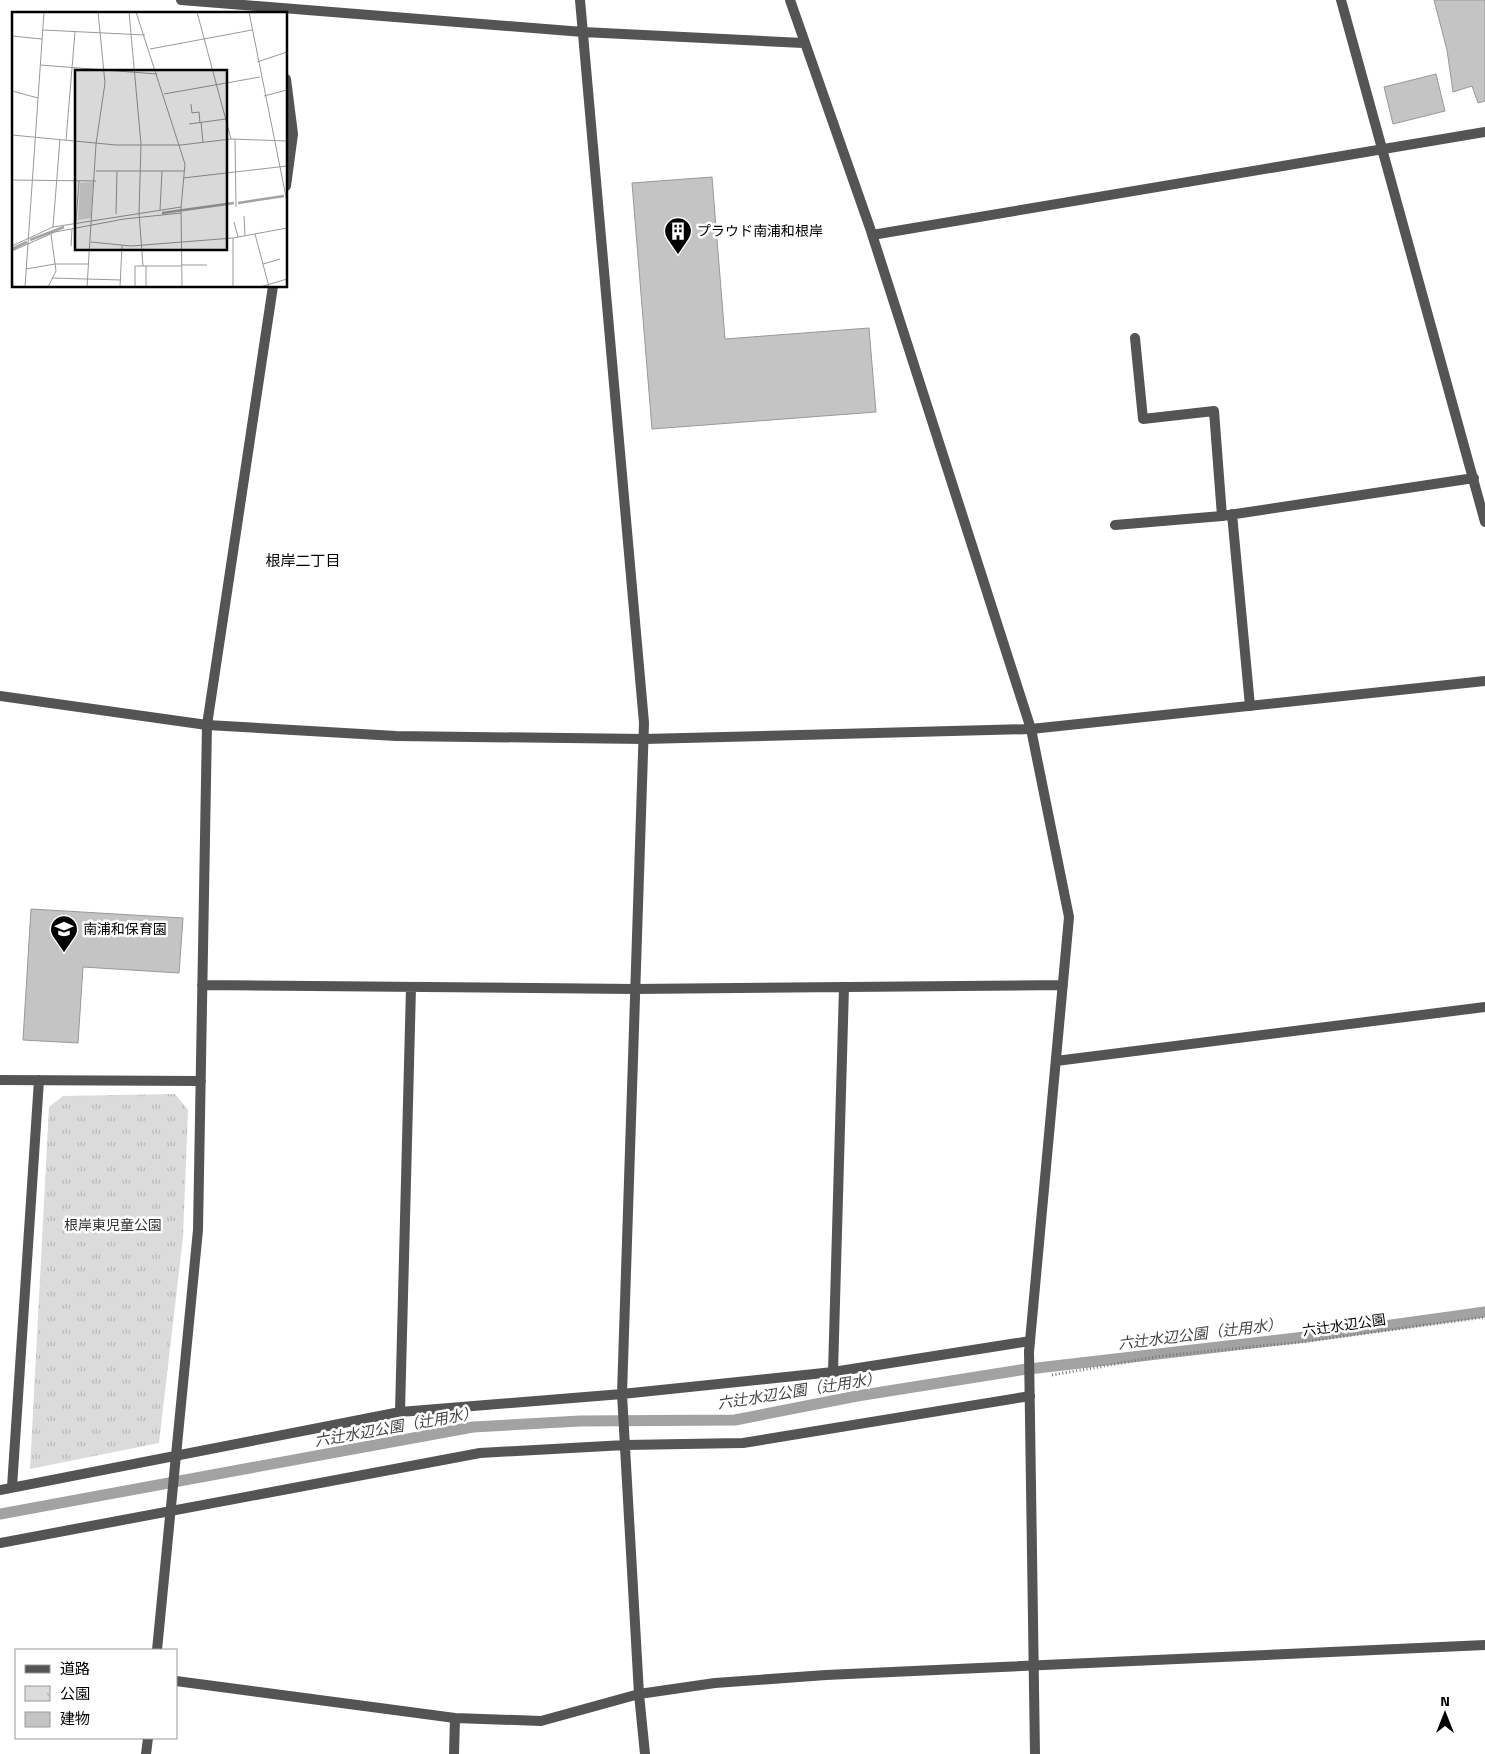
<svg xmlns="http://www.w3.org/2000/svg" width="1485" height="1754" viewBox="0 0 1485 1754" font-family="'Titillium Web','Noto Sans JP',sans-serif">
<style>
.park{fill:url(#park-tufts)}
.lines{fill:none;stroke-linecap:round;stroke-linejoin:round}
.stream{stroke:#a2a2a2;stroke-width:11}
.building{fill:#c4c4c4;stroke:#989898}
.path{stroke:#767676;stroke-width:3;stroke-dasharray:1 2.5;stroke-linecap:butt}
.minor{stroke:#545454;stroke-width:10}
.tertiary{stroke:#545454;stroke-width:10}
.labels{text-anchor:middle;stroke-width:5;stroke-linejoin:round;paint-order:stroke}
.poi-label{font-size:14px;fill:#000;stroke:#fff;text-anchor:start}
.park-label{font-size:14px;fill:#323232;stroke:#fff}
.street-label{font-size:14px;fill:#000;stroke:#fff}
.neighbourhood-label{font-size:15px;fill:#000;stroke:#fff}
.water-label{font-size:15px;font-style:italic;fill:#434343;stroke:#fff}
.inset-river{fill:none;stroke:#a2a2a2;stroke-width:2.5}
.inset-road{fill:none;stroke:#999;stroke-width:1}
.view{fill:#000;fill-opacity:0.15;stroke:#000;stroke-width:2.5}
.inset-edge{fill:none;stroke:#000;stroke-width:2.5}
</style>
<defs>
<pattern id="park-tufts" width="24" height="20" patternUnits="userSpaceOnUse" patternTransform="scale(1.25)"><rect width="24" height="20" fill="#dbdbdb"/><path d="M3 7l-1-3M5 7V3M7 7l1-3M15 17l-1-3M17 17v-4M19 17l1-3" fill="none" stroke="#bababa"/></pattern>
</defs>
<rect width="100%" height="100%" fill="#fff"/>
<!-- park -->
<path class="park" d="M175,1094l13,16 -5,127 -24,206 -129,26 19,-362 14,-11z"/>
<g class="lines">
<!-- stream -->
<path class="stream" d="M0,1514l473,-87 107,-6 155,-1 122,-24 163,-26 285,-33 180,-25"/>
</g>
<!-- building -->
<path class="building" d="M1434,0h51v101l-7,2 -6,-17 -19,6 -6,-42z
M1436,74l9,37 -52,13 -9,-37z
M712,177l13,162 144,-11 7,84 -224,17 -20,-246z
M31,909l152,9 -4,55 -96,-6 -5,76 -55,-3z"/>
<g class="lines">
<!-- path -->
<path class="path" d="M1052,1375l110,-19 139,-14 184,-25"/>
<!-- minor -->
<path class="minor" d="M181,0l402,32 220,11
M580,0l64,723 -22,671 17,300 6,60
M790,0l80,228 161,501 38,188 -40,435
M1341,0l144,522
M286,79l7,55 -7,52
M872,235l613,-103
M1135,338l8,81 71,-8 8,105
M1232,514l18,192
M1115,525l107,-9 252,-38
M202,985l432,4 429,-4
M1056,1061l429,-54
M0,1080l201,1
M833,1372l11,-385
M400,1412l11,-425
M12,1487l27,-407
M0,1490l400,-78 222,-18 211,-22 197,-31
M0,1543l480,-90 145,-8 118,-2 287,-47
M157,1650l41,-420 9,-505 66,-439
M176,1681l279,37 86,3 98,-27 76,-11 111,-8 659,-30
M146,1754l2,-16
M454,1754l1,-36"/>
<!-- tertiary -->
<path class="tertiary" d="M0,696l207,29 189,11 248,3 387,-10 454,-48
M1029,1352l6,402"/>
</g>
<!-- icons -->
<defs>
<g id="building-pin" transform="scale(1.4375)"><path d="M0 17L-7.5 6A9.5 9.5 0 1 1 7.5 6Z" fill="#000" stroke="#fff"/><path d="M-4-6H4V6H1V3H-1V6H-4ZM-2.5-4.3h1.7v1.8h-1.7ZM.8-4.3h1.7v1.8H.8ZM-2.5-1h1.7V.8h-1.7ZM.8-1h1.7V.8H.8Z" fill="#fff"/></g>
<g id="school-pin" transform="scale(1.4375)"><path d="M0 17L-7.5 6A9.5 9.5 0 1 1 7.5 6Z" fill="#000" stroke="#fff"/><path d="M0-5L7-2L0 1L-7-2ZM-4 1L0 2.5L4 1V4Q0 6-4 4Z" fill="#fff"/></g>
</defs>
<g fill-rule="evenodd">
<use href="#building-pin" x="678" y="231"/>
<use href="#school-pin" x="64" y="929"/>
</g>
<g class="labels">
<!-- poi labels -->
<g class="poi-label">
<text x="697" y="236">プラウド南浦和根岸</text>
<text x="83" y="934">南浦和保育園</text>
</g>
<!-- park labels -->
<g class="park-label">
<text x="113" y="1230">根岸東児童公園</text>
</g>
<!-- street labels -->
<g class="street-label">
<text transform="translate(1344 1325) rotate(-8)" y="5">六辻水辺公園</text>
</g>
<!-- neighbourhood labels -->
<g class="neighbourhood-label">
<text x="303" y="566">根岸二丁目</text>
</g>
<!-- water labels -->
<g class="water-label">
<text transform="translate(1200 1334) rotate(-7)" y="5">六辻水辺公園（辻用水）</text>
<text transform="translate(799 1391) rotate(-9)" y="5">六辻水辺公園（辻用水）</text>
<text transform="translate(396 1427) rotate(-10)" y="5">六辻水辺公園（辻用水）</text>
</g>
</g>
<!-- overview -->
<g transform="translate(12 12)">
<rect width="275" height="275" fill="#fff"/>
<path d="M81,170l-2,36 -13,2 2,-37z" fill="#dbdbdb"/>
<path class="inset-river" d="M226,191l46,-7M150,201l72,-10M18,228l34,-13M0,237l15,-7"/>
<path class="inset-road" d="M117,0l12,132 -2,69 4,53M124,0l49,152 -4,44 1,79M185,0l34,127M237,0l38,190M31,18l102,5M0,24l30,3M138,37l102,-19M245,50l30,-10M28,53l117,9M0,79l26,7M152,82l96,-17M252,84l23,-6M179,92l1,9 7,-1 1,11M189,110l2,20M177,112l37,-5M0,123l104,10h65l50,-6 56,2M223,127l1,68M54,128l9,-108M84,159h88M171,166l104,-12M0,168l84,1M148,198l2,-39M104,202l1,-43M232,204l1,20M64,210l3,-41M222,210l4,15M41,215l7,-88M243,222l14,53M79,230l40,4 102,-8 54,-10M0,234l41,-19 128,-20M59,234l1,-17M0,239l43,-19 69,-13 57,-6M251,252l17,-5M169,253h26M134,254v21M14,257l29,-5h34M40,266l69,2M13,275l19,-275M36,275l8,-16 -5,-37M75,275l9,-143 9,-61 -7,-71M108,275l2,-41M123,275v-21h46M221,275v-49M248,275l27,-8"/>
<path class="view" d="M63,58h152v180h-152z"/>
<rect width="275" height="275" class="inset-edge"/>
</g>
<!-- legend -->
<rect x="15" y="1649" width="162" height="90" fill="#ffffff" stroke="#999999"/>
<rect x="25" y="1665" width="25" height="8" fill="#545454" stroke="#999999"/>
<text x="60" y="1674" font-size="15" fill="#000000">道路</text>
<rect x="25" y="1686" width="25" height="15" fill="url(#park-tufts)" stroke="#999999"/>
<text x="60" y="1699" font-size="15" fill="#000000">公園</text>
<rect x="25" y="1712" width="25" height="15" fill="#c4c4c4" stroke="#999999"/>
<text x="60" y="1724" font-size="15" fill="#000000">建物</text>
<!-- north arrow -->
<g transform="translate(1445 1714)" stroke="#ffffff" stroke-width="4" paint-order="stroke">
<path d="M0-4L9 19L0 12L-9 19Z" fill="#000000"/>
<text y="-8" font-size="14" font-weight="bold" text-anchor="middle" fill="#000000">N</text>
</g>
</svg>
